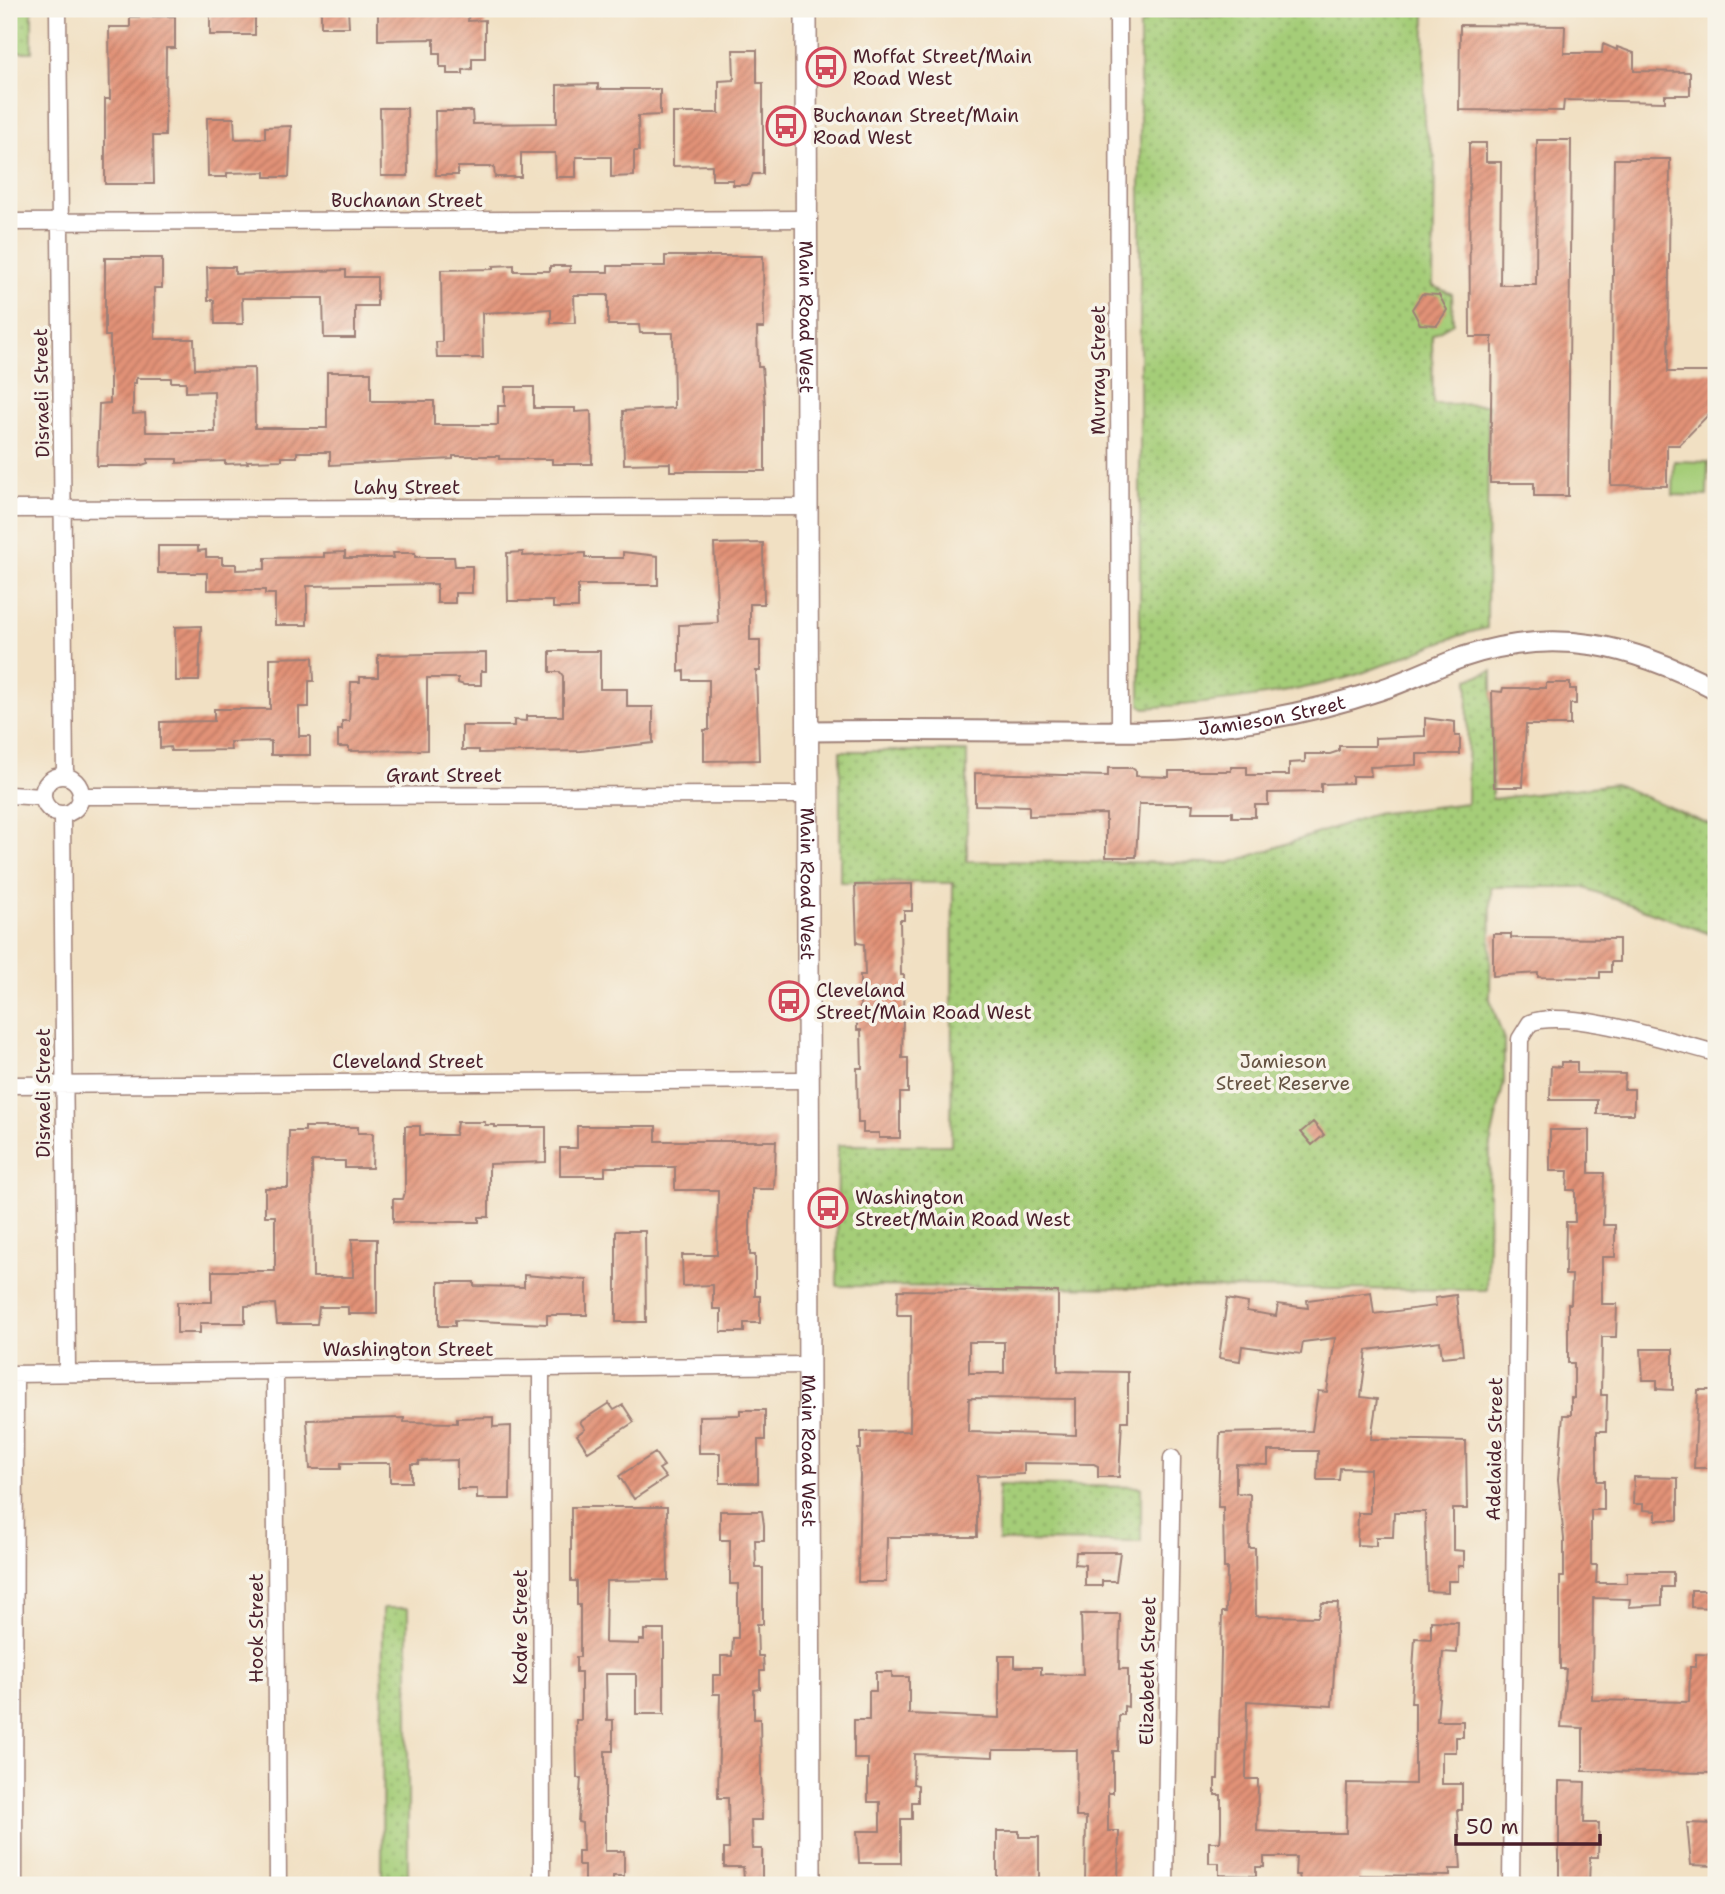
<svg xmlns="http://www.w3.org/2000/svg" width="1725" height="1894" viewBox="0 0 1725 1894" font-family="'Shantell Sans',sans-serif">
<style>
.grass{fill:url(#grass-dots);stroke:#787652;stroke-width:2}
.pitch{fill:#a5cd78;stroke:#787652;stroke-width:2}
.building{fill:url(#building-hatch);fill-rule:evenodd}
.lines{fill:none;stroke-linecap:round;stroke-linejoin:round}
.minor-casing{stroke:#9e8077;stroke-width:19}
.tertiary-casing{stroke:#9e8077;stroke-width:23}
.secondary-casing{stroke:#9e8077;stroke-width:24}
.minor{stroke:#fff;stroke-width:16}
.tertiary{stroke:#fff;stroke-width:19}
.secondary{stroke:#fff;stroke-width:21}
.labels{text-anchor:middle;stroke-width:7;stroke-linejoin:round;paint-order:stroke}
.poi-label{font-size:19px;fill:#4a1f2b;stroke:#f7f3e8;text-anchor:start}
.street-label{font-size:19px;fill:#4a1f2b;stroke:#f7f3e8}
.park-label{font-size:19px;fill:#655342;stroke:#f7f3e8}
</style>
<defs>
<pattern id="grass-dots" width="8" height="8" patternUnits="userSpaceOnUse" patternTransform="scale(1.75)"><rect width="8" height="8" fill="#a5cd78"/><path d="M2 2h.1M6 6h.1" fill="none" stroke="#88a663" stroke-width="1.8" stroke-linecap="round"/></pattern>
<pattern id="building-hatch" width="6" height="6" patternUnits="userSpaceOnUse" patternTransform="scale(1.75)"><rect width="6" height="6" fill="#e29277"/><path d="M-1 1l2-2M0 6l6-6M5 7l2-2" fill="none" stroke="#b97762"/></pattern>
</defs>
<rect width="100%" height="100%" fill="#f7f3e8"/>
<filter id="ink" filterUnits="userSpaceOnUse"><feTurbulence type="fractalNoise" baseFrequency=".0143" numOctaves="2"/><feDisplacementMap in="SourceGraphic" scale="14" xChannelSelector="R" yChannelSelector="G"/><feConvolveMatrix kernelMatrix="1 2 1 2 8 2 1 2 1" color-interpolation-filters="sRGB"/></filter>
<filter id="wash" filterUnits="userSpaceOnUse"><feTurbulence type="fractalNoise" baseFrequency=".00686" numOctaves="4" result="noise"/><feDisplacementMap in="SourceGraphic" scale="28" xChannelSelector="R" yChannelSelector="G"/><feGaussianBlur stdDeviation="1.57" result="paint"/><feColorMatrix in="noise" values="0 0 0 0 0 0 0 0 0 0 0 0 0 0 0 0 0 1.4 0 .05"/><feComposite in="paint" operator="in"/></filter>
<g filter="url(#wash)">
<rect width="100%" height="100%" fill="#f1e0c3"/>
<!-- grass -->
<path class="grass" d="M9,9h23v43h-23z
M1278,9h147l-1,115 11,35 -2,127 19,8 1,29 -21,12 1,69 55,1 -1,223c-48,11 -93,36 -141,50 -66,18 -133,25 -201,30l-5,-3v-680l9,-7 77,-2z
M1492,671v128l123,-15 101,43v109l-134,-49h-91l-1,112 14,41v42l-14,63 -3,145 -650,-4 1,-141h113l2,-262 -113,-1v-131h127v110l263,2 144,-49 93,-11 1,-124z
M998,1485l143,2v55l-143,-1z
M383,1608h25v277h-26z"/>
<!-- pitch -->
<path class="pitch" d="M1674,461l34,1 -1,34 -34,-1z"/>
<g id="blocks">
<!-- building -->
<path class="building" d="M210,9h45v26h-45z
M321,9h27l1,18h-28z
M378,9h91l-1,12 17,-1v38h-13v11l-9,1v4h-16v-7h-7v-14h-6v-14l-56,1z
M175,16v32h-9l-1,88h-12l1,48h-49v-85h5l-1,-72h21v-10z
M1460,25l105,1 -1,27h38l1,-9 14,6v-3l17,6v18l56,1v23h-25v7l-101,-2 -1,11 -104,-1z
M733,50h24v33h6v91h-10l-4,11h-16v-5h-21v-15l-39,1v-53h46v-32l15,-1z
M598,84v5h62v26l-22,1 1,35h-5v25l-23,1v-20h-35v20h-20l-1,-24h-34v24h-26l-1,-10h-36v8h-22l-1,-64h37l1,13 84,-1v-38z
M380,108h27l1,68h-27z
M207,118h27l1,21 30,-1v-11l26,-1 -2,51h-24v-5l-38,1v4h-19z
M1537,140h34l-3,356h-34v-13h-44l2,-146h-22l-1,-194h17v19h15l-1,123h36z
M1614,159h56l-2,213h48v39h-4l-33,34h-12v41l-56,-1z
M665,256h98l1,72h-7l1,39h4l3,38v66h-95v-8l-46,1 -1,-53 51,-3 -1,-75h-33l-1,-8h-31v-30h-34l1,28h-24v-14l-69,4 1,45h-46l-1,-16h6l-1,-72 52,-1v-3l21,-1v6h36v-5h20v6h38v-6h57z
M105,258h57v30h-8l1,51h39l1,30 59,-1 1,60h72v-56h44v29h63v24h64v-19h7v-19h29v21h41v4l16,-1 1,53h-40v-5h-53v-3h-46v3l-123,6v-13h-33v5h-15v3l-35,1 1,2 -23,1v-3l-48,2v-4h-29v4l-9,3h-42l2,-62 11,-1v-67h-5zM136,378h35v4h15v10l28,-1 1,41h-69l-1,-19 -12,1v-31h3z
M207,267h28v7l111,-4v7h31v29h-22v32h-31l-1,-40h-81l1,26h-28l-1,-24h-6z
M1422,294l17,1 8,15 -10,15 -17,-1 -8,-15z
M763,543l1,61h-14v36h10v31h-4l3,89 -55,1v-31h5v-50h-25v-9l-5,1v-47l39,-2 -4,-79z
M158,546h40v5l8,-1v7h16v7h14v6l29,-1v-11l59,-1v-4l21,-1v6h49l-1,-5h22v4h39l1,9h17v27h-17v10h-18v-19l-130,2v39h-32v-31h-10v-4h-58v-17h-49z
M523,552v4l62,-3v5h38v-6l35,4v29h-80v23h-25v-7h-45l-1,-48z
M201,626l-2,55h-23l-1,-54z
M550,651h50v38h27v18h26v36l-72,8 -102,2v-3h-17v-24h52v-6l12,1v-5h37v-40l-3,-4h-10z
M486,653v18h-5v14h-17l-6,-2v-5h-31v72l-78,1v-4h-11v-17h4v-9h7l2,-39h9v-5h18v-22z
M313,657l1,24h-5v26h-10v29h11v19h-39v-14l-41,1 1,8 -60,1 -1,-4 -10,1v-26l54,-1v-12h56v-51z
M1546,683h24v6h6v15h-6v21h-44l-3,62h-29l-2,-96 10,1 1,-4h43z
M1425,718l30,4v14h5v18h-43v11l-47,2 1,9h-19v7l-31,1v8l-53,1v12h-13v12h-23v-5h-40l1,-8h-54l-3,53h-30v-43l-77,2v-10l-54,-1v-32l133,3v-8h24l4,3v5l33,1v-6h62v-4h16v8h42v-12l16,-1v-8h25l9,-3v-5h36v-8l50,-2z
M912,884v27h-8v9h-4l1,55h3l-2,83h6v35h-8v45h-21v-5h-16v-10h-5l-1,-55h5l-1,-38h-4v-15h3v-40h5l-1,-31 -7,-1 -2,-58z
M1493,934h18v4l108,1v23h-8v10h-11v6l-62,-1v-4l-45,3z
M1561,1062h16v11l48,1 -1,15h10v25h-37v-14h-47l1,-34 10,1z
M457,1122h28v3h10v2h51v35l-57,2v53h-10v5h-86v-23h10l2,-7v-66h15v9h35z
M1313,1122l11,13 -12,10 -11,-13z
M577,1126h79v15h120l-2,48h-22v23h-2v43h5v41h5v27h-16v9h-23v-23h-8v-24l-30,1 -1,-31h35l1,-65h-43v-23h-70v9h-45v-28h17z
M305,1127h53v6h15l-1,35h-27v-7h-33l1,116h40l-1,-38h25v75h-29v-7h-29l-2,17h-40l-2,-20 -30,2v17h-45v10h-23v-31h35v-31h63v-55h-10v-28h23l1,-57h16z
M1550,1130h39v43h15l-1,52h12v32h-13v47h15l-1,33h-14l-1,58h6l-1,36h-9v50h7v29h-13v55h6l-1,18h31v-11h46v15h-11v18l-33,2 1,-8 -37,-1 -1,102 97,2 1,-35h6v-13l20,1v118l-133,-2v-43l-22,-1 5,-58h-6v-92h4v-38l-6,-59 5,-65h8v-17h3v-35h-6v-59h3l1,-29h-7l1,-53h9v-32h-8l1,-19h-18z
M616,1231h29l1,91h-30z
M524,1275l63,5v35h-40v9l-92,-4v6h-16v-44h35v4l50,1z
M898,1290l160,2v79l70,1v49h-6l-3,56h-21v-11l-4,-2 -70,-1v11l-47,2v61h-90l-1,45h-28l2,-106 -2,-27h3v-17l49,-1 1,-116h-14zM969,1342h35v31h-35zM969,1398l107,1v36l-108,-3z
M1371,1292l3,22 62,-8 -1,-8 21,-3 7,60 -21,2 -2,-16 -73,9 -6,47 16,2 -6,40 95,2 1,68h-14v41l11,1v15h-6v15h-10v11l-21,-1 -2,-79h-31l-1,25h-17v9l-19,-1 1,-32h12v-44l-30,-1 -1,12h-22l1,-29h-50v14l-32,-1v29l14,1 -1,54h6l1,68 62,1 4,-14h16l-6,103 -85,-5 -1,78h12l-1,52 33,2h56l1,-50 68,1v-81h-4l4,-65 16,1v-18l27,1 -1,31 -14,-1 -6,69h26v16h-7v15h-14v32h20v26h-5l4,59h-11v7l-90,-1v6h-30l-5,1v3h-24l-2,-10h-4l1,-18h-32v10h-8v9l-37,-1v-12h-10v-21h11l1,-11v-36h-6v-16h3l4,-167h4l1,-44h-3l-1,-61h-5l2,-74 92,-2 6,-40 9,1 8,-54 -32,4 -2,12 -59,-8 -2,15 -21,-3 8,-59 21,4 -1,8 29,5 2,-12 30,4 -1,-8z
M1641,1349h32v41l-16,-1v-9h-14z
M1698,1390h18v78h-22z
M609,1403l5,7 9,-5 11,17 -46,30 -11,-17 8,-6 -5,-7z
M740,1410h25v30h-7v43h-38v-30h-21v-37l41,-1z
M493,1417v10l18,-1 -1,73h-33v-10h-20v-29l-38,1v3h-8v18h-21v-19h-49v6h-31l-3,-49 97,-2v4l53,1v-5z
M655,1453l9,13 -5,3 7,9 -32,21 -15,-23z
M1634,1477l44,1v42h-22v-9l-13,-1v-6h-10z
M571,1507h96l1,73 -62,1 -1,62 34,1v-4h5v-10h20v84h-28v-40h-30l1,46h6v31h-8v100h19v25h-11v8h-29v-19h-6v-14h5l-1,-28 -4,-1 3,-44h-4l-1,-58h5v-48h-5v-15h4v-52h-3v-24h-6z
M720,1511h42l2,14v15h-9l1,28h7v56h-6l1,32h5l1,15h-4v18l-6,1v29h6l2,101h-11l1,29h10v30h-18l-1,-12h-19v-18h5l-1,-51h-10l2,-104h-7v-19h8v-19h11l1,-18h5v-54h-8v-44h-10z
M1076,1552h44l-4,29h-14v5h-17v-21l-10,-1z
M1691,1590h25v18l-25,-1z
M1081,1614h39l-1,55h9v38l-4,-1v9h-5l-1,36h-5v42h-5v38h11l-1,54h-33l1,-68h-10l1,-67h-84v7l-79,-3 -1,30 5,1v17h-6v17h-11v44h-42l-2,-32h23v-29h-12v-43h-14v-39h15v-29h7v-19h16v5h17v37l90,4v-62h16v11h26v7l42,1z
M1559,1781l26,1 -1,41h15l-1,34h-8l-1,28h-30z
M1687,1823l29,1 -1,42 -24,-1z
M997,1831h22v6h20v41h-20l-1,6h-21z"/>
</g>
</g>
<g filter="url(#ink)">
<use href="#blocks" fill-opacity="0" stroke="#9e8077" stroke-width="2"/>
<g class="lines">
<!-- minor casing -->
<g class="minor-casing">
<path id="minor" d="M58,9l7,767
M1118,9l2,722
M9,222l797,-3
M9,509l797,-2
M43 795a19 19 0 1 1 38 0a19 19 0 1 1-38 0Z
M9,795l34,2
M80,796l727,-1
M62,814l5,558
M9,1085l799,-5
M541,1368l1,517
M275,1371l3,514
M9,1374l799,-9
M14,1885l1,-511
M1165,1885l7,-427
M1511,1885l9,-846 10,-16c36,-16 146,20 186,30"/>
</g>
<!-- tertiary casing -->
<g class="tertiary-casing">
<g id="tertiary">
<path id="s1" d="M809,731c81,-1 162,0 243,0 49,0 98,2 147,-3 62,-6 122,-18 181,-38 28,-9 55,-23 83,-33 94,-31 169,-12 253,32"/>
</g>
</g>
<!-- secondary casing -->
<g class="secondary-casing">
<g id="secondary">
<path id="s2" d="M806,9l4,1876"/>
</g>
</g>
<!-- minor -->
<use href="#minor" class="minor"/>
<!-- tertiary -->
<use href="#tertiary" class="tertiary"/>
<!-- secondary -->
<use href="#secondary" class="secondary"/>
</g>
</g>
<!-- icons -->
<defs>
<g id="bus-ring" transform="scale(2.0125)"><circle r="9.5" fill="#f7f3e8" stroke="#d1495b" stroke-width="1.5"/><path d="M-5-6H5V4H4V6H2V4H-2V6H-4V4H-5ZM-3.5-4V0h7V-4ZM-3.5 1.2v1.5H-2V1.2ZM2 1.2v1.5H3.5V1.2Z" fill="#d1495b"/></g>
</defs>
<g fill-rule="evenodd">
<use href="#bus-ring" x="826" y="67"/>
<use href="#bus-ring" x="786" y="126"/>
<use href="#bus-ring" x="789" y="1001"/>
<use href="#bus-ring" x="828" y="1208"/>
</g>
<g class="labels">
<!-- poi labels -->
<g class="poi-label">
<text x="853" y="63">Moffat Street/Main<tspan x="853" dy="22">Road West</tspan></text>
<text x="813" y="122">Buchanan Street/Main<tspan x="813" dy="22">Road West</tspan></text>
<text x="816" y="997">Cleveland<tspan x="816" dy="22">Street/Main Road West</tspan></text>
<text x="855" y="1204">Washington<tspan x="855" dy="22">Street/Main Road West</tspan></text>
</g>
<!-- street labels -->
<g class="street-label">
<text x="407" y="207">Buchanan Street</text>
<text dy="7" stroke="none"><textPath href="#s2" startOffset="308">Main Road West</textPath></text>
<text transform="translate(1098 370) rotate(-90)" y="7">Murray Street</text>
<text transform="translate(41 393) rotate(-91)" y="7">Disraeli Street</text>
<text x="407" y="494">Lahy Street</text>
<text dy="7" stroke="none"><textPath href="#s1" startOffset="464">Jamieson Street</textPath></text>
<text x="444" y="782">Grant Street</text>
<text dy="7" stroke="none"><textPath href="#s2" startOffset="875">Main Road West</textPath></text>
<text x="408" y="1068">Cleveland Street</text>
<text transform="translate(43 1093) rotate(-90)" y="7">Disraeli Street</text>
<text x="408" y="1356">Washington Street</text>
<text transform="translate(1494 1449) rotate(-89)" y="7">Adelaide Street</text>
<text dy="7" stroke="none"><textPath href="#s2" startOffset="1442">Main Road West</textPath></text>
<text transform="translate(520 1627) rotate(-90)" y="7">Kodre Street</text>
<text transform="translate(256 1628) rotate(-90)" y="7">Hook Street</text>
<text transform="translate(1147 1671) rotate(-89)" y="7">Elizabeth Street</text>
</g>
<!-- park labels -->
<g class="park-label">
<text x="1283" y="1068">Jamieson<tspan x="1283" dy="22">Street Reserve</tspan></text>
</g>
</g>
<!-- margin -->
<rect width="1725" height="1894" fill="none" stroke="#f7f3e8" stroke-width="35"/>
<!-- scale -->
<path d="M1456 1834v10h144v-10" fill="none" stroke="#4a1f2b" stroke-width="3.5"/>
<text x="1466" y="1834" font-size="21" fill="#4a1f2b" stroke="#f7f3e8" stroke-width="5" paint-order="stroke">50 m</text>
</svg>
